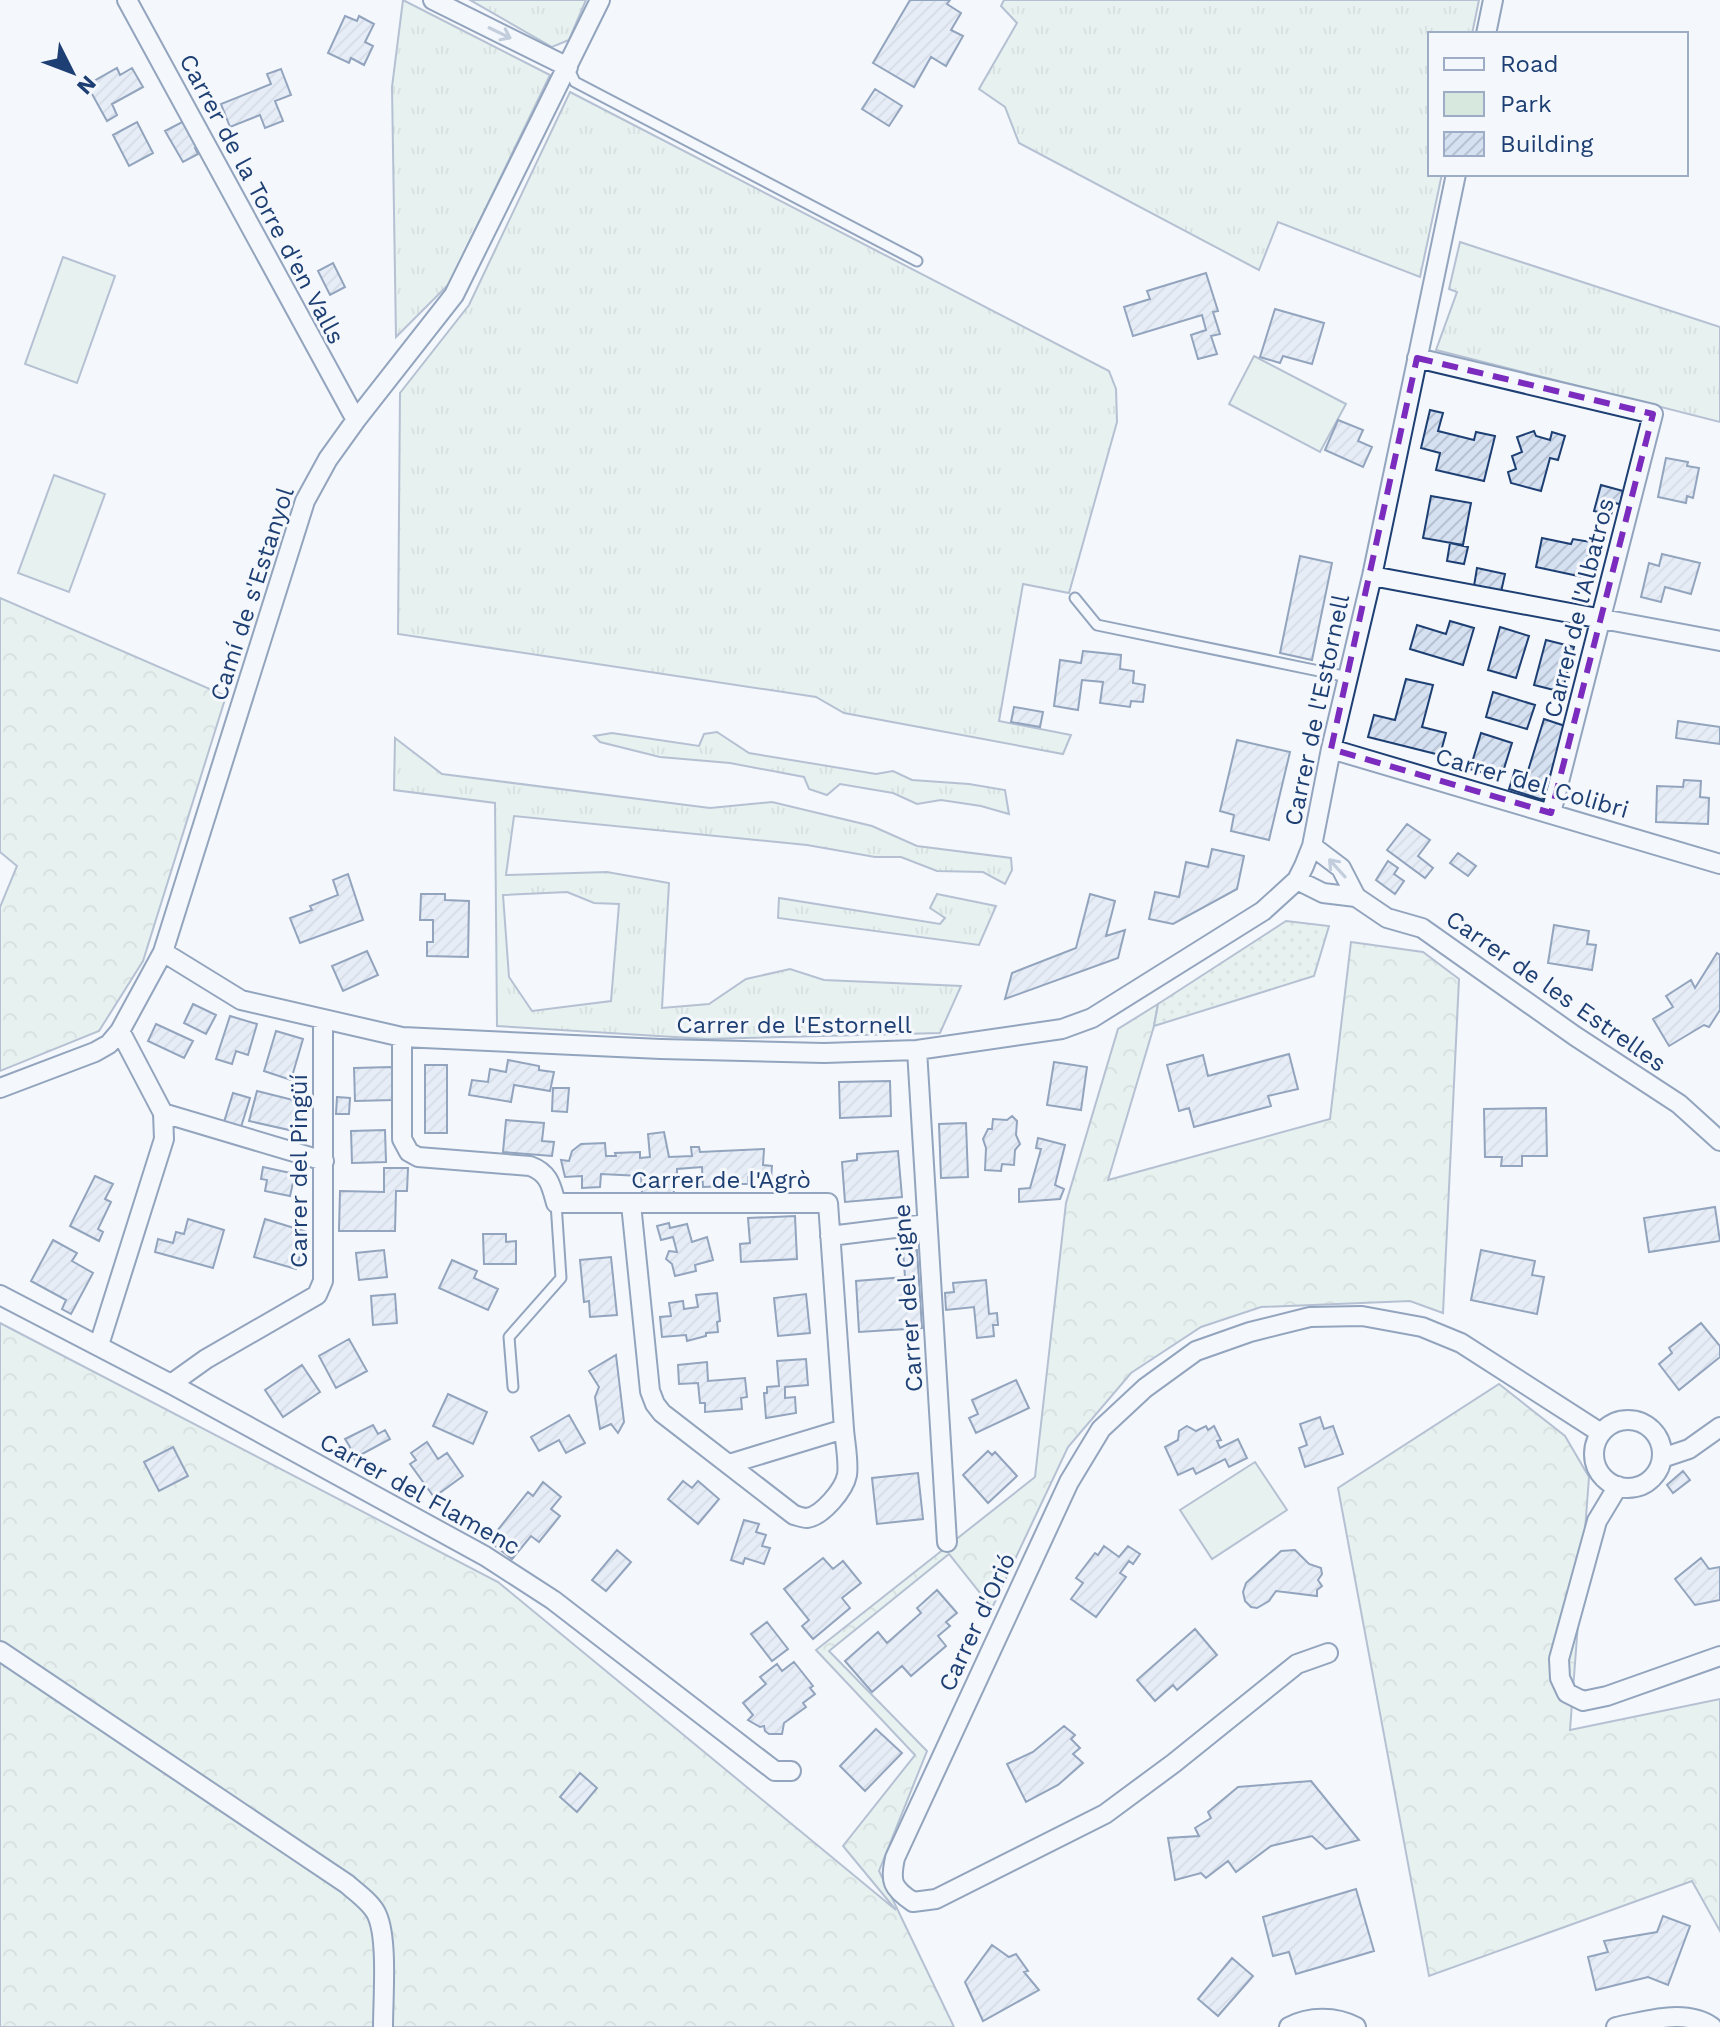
<svg xmlns="http://www.w3.org/2000/svg" width="1720" height="2027" viewBox="0 0 1720 2027" font-family="'Work Sans',sans-serif">
<style>
.grass{fill:url(#grass-tufts);stroke:#687fa3;stroke-width:2;fill-rule:evenodd}
.forest{fill:url(#forest-crowns);stroke:#687fa3;stroke-width:2}
.park{fill:#d7e8df;stroke:#687fa3;stroke-width:2}
.garden{fill:url(#garden-dots);stroke:#687fa3;stroke-width:2}
.building{fill:url(#building-hatch);stroke:#1d3f73;stroke-width:2}
.lines{fill:none;stroke-linecap:round;stroke-linejoin:round}
.lane-casing{stroke:#1d3f73;stroke-width:13}
.street-casing{stroke:#1d3f73;stroke-width:22}
.lane{stroke:#f4f7fb;stroke-width:9}
.street{stroke:#f4f7fb;stroke-width:18}
.oneway{stroke:#889bb7}
.marked{fill:none;stroke:#7b2cbf;stroke-width:6;stroke-dasharray:16 10;stroke-linejoin:round}
.labels{text-anchor:middle;stroke-width:6;stroke-linejoin:round;paint-order:stroke}
.street-label{font-size:24px;fill:#1d3f73;stroke:#f4f7fb}
</style>
<defs>
<pattern id="grass-tufts" width="24" height="20" patternUnits="userSpaceOnUse" patternTransform="scale(2)"><rect width="24" height="20" fill="#d7e8df"/><path d="M3 7l-1-3M5 7V3M7 7l1-3M15 17l-1-3M17 17v-4M19 17l1-3" fill="none" stroke="#b8c8c3"/></pattern>
<pattern id="forest-crowns" width="20" height="18" patternUnits="userSpaceOnUse" patternTransform="scale(2)"><rect width="20" height="18" fill="#d7e8df"/><path d="M2 6a3 3 0 1 1 6 0M12 15a3 3 0 1 1 6 0" fill="none" stroke="#b8c8c3"/></pattern>
<pattern id="garden-dots" width="8" height="8" patternUnits="userSpaceOnUse" patternTransform="scale(2)"><rect width="8" height="8" fill="#d7e8df"/><path d="M2 2h.1M6 6h.1" fill="none" stroke="#b8c8c3" stroke-width="1.8" stroke-linecap="round"/></pattern>
<pattern id="building-hatch" width="6" height="6" patternUnits="userSpaceOnUse" patternTransform="scale(2)"><rect width="6" height="6" fill="#d5e0f0"/><path d="M-1 1l2-2M0 6l6-6M5 7l2-2" fill="none" stroke="#b6c1d1"/></pattern>
</defs>
<rect width="100%" height="100%" fill="#f4f7fb"/>
<!-- grass -->
<path class="grass" d="M403,0l147,75 -101,209 -53,53 -4,-250z
M470,0h116l-17,40 -17,7z
M1004,0h475l-7,34h-42v140h12l-22,103 -142,-55 -19,48 -240,-127 -14,-36 -26,-18 38,-66 -16,-17z
M570,92l539,279 7,18 1,33 -48,171 -46,-9 -24,137 72,14 -8,19 -219,-41 -28,-16 -418,-63 2,-241 69,-88z
M1460,242l260,85v95l-284,-72 21,-58 -8,-3z
M717,732l32,21 127,21 17,-3 19,9 57,4 36,6 4,24 -28,-8 -40,-6 -24,4 -24,-11 -53,-9 -13,11 -18,-6 -5,-12 -74,-14 -70,-6 -60,-15 -6,-6 18,-3 87,13 5,-12z
M395,738l47,36 268,34 62,-6 100,24 45,20 94,12 1,12 -7,14 -22,-12 -46,-1 -36,-14h-26l-68,-12 -293,-29 -8,59 101,-3 62,11 -7,125 47,-4 37,-25 44,-10 34,11 137,6 -21,47 -233,6 -210,-13 -2,-223 -101,-13zM567,892l27,11 25,1 -8,97 -79,10 -23,-34 -6,-82z
M937,894l59,12 -17,39 -201,-27 1,-20 161,26 5,-6 -15,-10z"/>
<!-- forest -->
<path class="forest" d="M0,598l226,98 -83,265 -44,70 -99,40v-164l17,-41 -17,-14z
M1351,942l72,10 36,27 -16,334 -33,-12 -149,6 -60,20 -70,46 -63,74 -76,161 -43,-54 -120,97 98,100 -48,120 75,156h-954v-704l498,259 398,328 -53,-64 72,-91 -99,-105 219,-173 31,-274 52,-174 40,-25 -4,22 -46,154 222,-61z
M1499,1384l66,52 24,41 -19,253 150,-31v232l-28,-50 -263,95 -91,-488z"/>
<!-- park -->
<path class="park" d="M63,257l52,19 -38,107 -52,-19z
M1254,356l92,48 -26,48 -91,-48z
M54,475l51,19 -36,98 -51,-19z
M1255,1462l32,48 -75,49 -32,-49z"/>
<!-- garden -->
<path class="garden" d="M1286,921l43,5 -15,50 -160,50 4,-22z"/>
<!-- building -->
<path class="building" d="M910,0h40l-3,4 14,9 -10,17 12,6 -17,30 -15,-9 -17,30 -41,-24z
M345,16l12,5 2,-5 15,8 -9,18 8,4 -9,19 -13,-7 -2,5 -21,-10z
M117,68l3,7 12,-7 11,19 -31,17 5,11 -10,6 -20,-36z
M281,69l10,26 -16,6 8,20 -18,7 -5,-13 -30,12 -9,-23 50,-20 -4,-10z
M875,89l27,17 -13,20 -27,-17z
M188,119l14,25 -7,4 3,6 -15,8 -18,-31z
M137,122l16,31 -24,13 -16,-31z
M333,263l12,24 -15,8 -12,-24z
M1206,273l12,38 -5,1 7,22 -9,2 6,18 -19,5 -7,-24 15,-5 -4,-15 -69,21 -9,-29 26,-8 -3,-8z
M1275,309l49,14 -12,41 -29,-8 -3,7 -20,-6z
M1430,410l13,3 -5,18 36,9 2,-8 19,4 -11,45 -48,-11 4,-17 -19,-5z
M1338,420l25,10 -5,11 14,6 -9,20 -38,-17z
M1534,431l2,5 14,4 2,-8 13,4 -7,24 -8,-2 -9,33 -30,-8 -3,-11 8,-3 -4,-13 10,-4 -5,-15z
M1666,458l22,4 -1,4 12,2 -6,30 -6,-2 -1,7 -28,-6z
M1601,485l22,6 -3,13 -6,-1 -3,12 -17,-4z
M1431,496l40,7 -8,42 -40,-7z
M1542,538l29,6 2,-5 18,3 -8,35 -47,-10z
M1450,543l18,4 -4,17 -17,-3z
M1662,554l38,9 -9,31 -26,-7 -4,15 -20,-5 8,-34 10,3z
M1300,556l32,7 -20,97 -32,-7z
M1477,568l28,6 -4,18 -27,-6z
M1450,621l24,7 -11,37 -53,-16 7,-24 29,9z
M1500,627l29,9 -13,42 -28,-8z
M1546,640l28,7 -12,45 -28,-7z
M1083,651l38,4 -1,14 14,2 -1,12 12,2 -2,17 -12,-1 -1,6 -30,-4 3,-21 -21,-2 -4,30 -24,-4 6,-46 21,3z
M1406,679l27,6 -11,42 24,6 -6,22 -72,-18 6,-22 21,5z
M1493,692l42,13 -8,24 -41,-12z
M1014,707l29,5 -3,15 -29,-5z
M1544,719l21,7 -22,74 -34,-11 6,-19 12,4z
M1678,721l42,6v17l-44,-6z
M1481,733l31,10 -11,35 -31,-9z
M1237,740l53,12 -21,88 -38,-9 3,-16 -14,-4z
M1684,780l17,1 -1,16 9,1 -1,26 -52,-2 1,-36 26,1z
M1407,824l23,16 -12,16 15,12 -8,10 -38,-28z
M1212,849l32,7 -7,33 -64,35 -24,-5 6,-27 24,5 7,-35 22,5z
M1458,853l18,13 -8,10 -18,-13z
M1388,861l10,7 -4,6 10,7 -9,13 -19,-14z
M348,874l15,46 -63,23 -10,-25 22,-8 -2,-4 28,-11 -5,-15z
M421,894h24v6l24,1 -1,56 -41,-1v-14h6v-22h-13z
M1090,894l25,7 -9,35 19,-6 -7,28 -113,41 7,-26 64,-25z
M1554,925l35,6 -2,13 9,1 -4,25 -44,-7z
M367,951l11,24 -35,16 -11,-25z
M1717,953l3,2v55l-11,17 -5,-2 -35,21 -16,-27 20,-12 -7,-11 25,-16 4,8z
M193,1004l23,11 -10,19 -22,-11z
M230,1016l27,8 -9,31 -12,-4 -4,13 -16,-5z
M156,1024l37,17 -9,17 -36,-17z
M276,1031l27,8 -12,41 -27,-9z
M1289,1054l9,35 -30,7 3,10 -77,21 -5,-19 -10,3 -12,-46 36,-10 5,21z
M508,1060l31,6v4l15,2 -4,19 -36,-6 -3,17 -42,-7 3,-15 16,2 2,-13 16,3z
M1054,1062l33,5 -6,43 -34,-5z
M425,1065h22v68h-22z
M392,1067l1,33 -38,1 -1,-33z
M890,1081l1,35 -51,2 -1,-36z
M553,1088h16l-2,24 -15,-1z
M257,1091l48,12 -7,29 -49,-11z
M233,1093l17,5 -9,29 -17,-5z
M337,1097l13,1 -1,16h-13z
M1546,1108l1,48h-25v10h-21l1,-9h-17l-1,-48z
M1012,1116l5,5 -1,14 4,9 -5,6 -1,15 -12,-1 -1,7 -16,-1 1,-22 -3,-9 5,-10h4l1,-10 14,1z
M506,1120l38,3 -2,18 12,1 -2,14 -49,-4z
M966,1123l2,54 -27,1 -2,-54z
M385,1130l1,32 -34,1 -1,-32z
M664,1132l5,25 23,-1 -1,-9h8l1,5 64,-3 -1,16 9,1 -1,13h-7l-1,-4 -15,2v7h-13l-1,-6 -7,-1 1,9 -25,1 -1,-20 -25,2v8l-5,1 2,15h-32l-1,-17 -40,-2 -1,13 -18,1v-12l-17,1 -4,-17 8,1 3,-10 9,-7 24,-1 1,13h10l-1,-3 25,-1v6l10,-1 -2,-23z
M1038,1138l27,7 -10,40 9,4 -4,10 -41,3v-13l11,-1 11,-39 -5,-1z
M898,1151l4,46 -57,5 -3,-40 15,-2v-6z
M263,1167l32,7 -5,22 -25,-5 2,-11 -6,-1z
M384,1168h24l-1,23h-11l-1,40h-56l1,-40 44,1z
M95,1176l18,8 -8,15 6,3 -13,27 5,3 -4,9 -29,-15z
M1715,1207l5,34 -71,11 -5,-34z
M795,1216l2,43 -56,3 -1,-18 10,-1 -2,-25z
M188,1219l36,11 -11,38 -58,-16 3,-13 15,4 3,-11 8,2z
M265,1219l42,13 -11,37 -42,-12z
M669,1223l1,5 17,-4 5,18 15,-5 6,23 -18,5 1,6 -21,5 -3,-12 -6,-5 3,-8 8,1 -4,-15 -12,3 -4,-14z
M483,1234h23v8l10,-1v23h-32z
M53,1240l24,13 -5,8 21,12 -22,41 -9,-5 4,-9 -35,-19z
M384,1250l3,27 -28,3 -3,-27z
M917,1250l5,78 -63,4 -3,-51 49,-4 -2,-26z
M1481,1250l54,11 -3,14 12,2 -7,37 -66,-14z
M611,1257l6,58 -27,2 -1,-16 -5,1 -4,-42z
M452,1260l25,11 -3,7 24,11 -10,21 -49,-22z
M986,1280l3,34 8,-1 1,12h-5l1,11 -17,2 -3,-31 -28,3 -1,-17 9,-1 -1,-9z
M717,1293l3,28 -3,1 1,10 -12,1v3l-19,5 -1,-6 -24,2 -2,-20 11,-1 -2,-13 14,-2 1,8 14,-2 -2,-12z
M395,1294l2,29 -24,2 -2,-29z
M806,1294l4,39 -32,3 -4,-38z
M1701,1323l19,23v11l-41,33 -20,-26 13,-11 -3,-5z
M349,1339l18,32 -31,17 -17,-32z
M616,1355l8,67 -6,11 -7,-9 -11,5 -5,-32 4,-10 -10,-16z
M806,1359l2,26 -23,2v11l10,-1 1,16 -30,5 -2,-25h3v-6l12,-1 -2,-25z
M707,1362l1,19 37,-3 2,19 -6,1 1,11 -37,3v-9h-5l-2,-20 -19,1 -1,-19z
M302,1365l18,27 -37,25 -18,-27z
M1016,1380l13,28 -53,25 -7,-15 9,-4 -6,-14z
M448,1394l39,18 -14,32 -40,-18z
M569,1415l16,28 -19,10 -7,-13 -20,11 -8,-14z
M1320,1417l4,12 9,-3 10,28 -38,13 -6,-19 8,-3 -7,-21z
M373,1425l5,9 7,-4 5,9 -28,15 3,6 -8,4 -3,-6 -8,4 -6,-10 10,-5 -5,-8z
M1187,1426l9,5 10,-5 2,4 6,-4 7,14 -4,1 3,7 18,-9 9,19 -18,9 -4,-8 -29,15 -3,-6 -15,7 -13,-28 13,-7 1,-9z
M427,1442l11,17 9,-6 16,23 -29,21 -24,-33 6,-4 -5,-7z
M173,1447l15,29 -29,15 -15,-29z
M988,1451l4,4 3,-3 22,24 -29,27 -25,-28z
M1683,1471l7,9 -17,13 -6,-8z
M918,1473l5,46 -46,5 -5,-46z
M683,1481l9,7 6,-7 21,18 -21,25 -30,-25z
M543,1482l18,15 -10,12 9,7 -21,26 -8,-6 -19,23 -23,-18 39,-49 5,4z
M744,1520l15,4 -3,8 10,3 -4,11 8,2 -6,16 -19,-6 -2,6 -12,-4z
M1104,1546l15,11 9,-11 12,8 -7,10 -4,-3 -9,12 6,4 -30,40 -25,-18 12,-16 -7,-5 19,-25 3,2z
M617,1550l14,12 -25,29 -14,-11z
M1295,1550l14,14 12,4 1,6 -4,6 4,6 -5,4v6l-41,-5 -7,10 -12,7 -6,-1 -6,-6 -2,-9 3,-9 35,-32z
M823,1558l10,11 10,-8 18,22 -19,15 8,10 -37,31 -11,-13 7,-6 -25,-31z
M1701,1558l8,11 11,-2v33l-25,5 -20,-26z
M937,1590l20,23 -11,9 4,4 -12,10 8,10 -35,30 -9,-10 -30,26 -27,-31 33,-29 9,11 34,-30 -4,-5z
M767,1622l21,27 -16,12 -21,-27z
M1195,1629l22,26 -40,35 -4,-5 -18,16 -18,-21z
M794,1662l19,24 -3,2 5,6 -12,9 3,4 -22,16 -2,11h-13l-4,-3 -1,-5 -4,1 -12,-7 5,-5 -10,-12 23,-19 -6,-7 17,-13 5,7z
M1064,1726l11,9 -4,4 9,9 -7,6 10,9 -25,22 -32,17 -19,-38 26,-12z
M876,1729l26,24 -37,38 -25,-25z
M580,1773l17,15 -20,24 -17,-15z
M1311,1781l48,59 -33,9 -14,-13 -41,10 -35,26 -8,-11 -22,17 -5,-5 -26,7 -7,-42 31,-2 -4,-8 16,-10 -3,-6 30,-25z
M1356,1889l18,62 -78,23 -7,-22 -16,4 -10,-39z
M1663,1916l27,10 -22,59 -20,-8 -52,13 -8,-33 20,-5 -4,-11 53,-9z
M992,1945l17,12 7,-3 12,17 -4,1 15,18 -56,31 -18,-39z
M1232,1958l21,18 -35,40 -20,-17z"/>
<g class="lines">
<!-- lane casing -->
<g class="lane-casing">
<path id="lane" d="M568,67l7,15 342,179
M1075,598l22,27 251,52
M513,1387l-4,-50 52,-59 -5,-75"/>
</g>
<!-- street casing -->
<g class="street-casing">
<path id="street" d="M127,0l229,420
M433,0l135,67
M1486,34l7,-34
M1417,358l236,56 -102,399
M1372,576l348,65
M1331,749l389,115
M1312,846l29,22 15,29
M1297,880l26,13 33,4 31,21 35,10 153,108 104,68 41,37
M163,952l78,48 161,37 259,12 163,4 93,-3 145,-21 30,-11 171,-107 34,-31 7,-14 8,-20 19,-97 41,-173 84,-402
M402,1037v102l7,13 9,5 112,9c19,7 21,19 26,37h272l16,226 -115,35
M917,1050l30,492
M0,1088l95,-36 14,-8 11,-13 43,-79 142,-451 23,-42 28,-39 98,-125 146,-295
M163,1113l161,48
M631,1204l19,187 5,13 7,9 132,102c4,1 9,3 13,3 15,-2 37,-28 40,-43 2,-13 -2,-32 -3,-46
M830,1236l97,-12
M0,1295l171,89 314,172 68,44 222,171h16
M99,1345l65,-206 -1,-26 -43,-82
M171,1384l35,-25 111,-64 6,-14v-262
M1594 1454a34 34 0 1 1 68 0a34 34 0 1 1-68 0Z
M1662,1458l27,-9 31,-22
M1618,1486l-21,35 -38,138 1,19 7,15 16,8 24,-5 113,-40
M0,1651l347,233c10,9 25,19 30,31 11,24 6,84 6,112
M1328,1653l-31,11 -123,99 -69,51 -169,85 -23,3c-21,-14 -23,-20 -18,-44l174,-376 32,-53 44,-41 51,-37 54,-19 60,-15 52,-1 60,11 39,16 140,90
M1289,2027c20,-11 47,-11 67,0
M1616,2027c29,-6 70,-19 96,0"/>
</g>
<!-- lane -->
<use href="#lane" class="lane"/>
<!-- street -->
<use href="#street" class="street"/>
</g>
<!-- one-way arrows -->
<defs><path id="oneway-shaft" d="M-6 0H5M1.5-3L5.5 0L1.5 3" fill="none" stroke-width="1.6" stroke-linecap="round" stroke-linejoin="round" transform="scale(2)"/></defs>
<g class="oneway">
<use href="#oneway-shaft" transform="translate(500 33) rotate(26)"/>
<use href="#oneway-shaft" transform="translate(1337 868) rotate(-132)"/>
</g>
<!-- marked area -->
<path d="M0 0H1720V2027H0ZM1417,358l236,56 -102,399 -220,-64z" fill="#f4f7fb" fill-opacity=".55" fill-rule="evenodd"/>
<path class="marked" d="M1417,358l236,56 -102,399 -220,-64z"/>
<g class="labels">
<!-- street labels -->
<g class="street-label">
<text transform="translate(262 199) rotate(62)" y="8">Carrer de la Torre d'en Valls</text>
<text transform="translate(252 594) rotate(-72)" y="8">Camí de s'Estanyol</text>
<text transform="translate(1579 608) rotate(-76)" y="8">Carrer de l'Albatros</text>
<text transform="translate(1317 710) rotate(-78)" y="8">Carrer de l'Estornell</text>
<text transform="translate(1532 783) rotate(16)" y="8">Carrer del Colibri</text>
<text transform="translate(1556 991) rotate(35)" y="8">Carrer de les Estrelles</text>
<text x="794" y="1033">Carrer de l'Estornell</text>
<text transform="translate(299 1171) rotate(-90)" y="8">Carrer del Pingüí</text>
<text x="721" y="1188">Carrer de l'Agrò</text>
<text transform="translate(908 1298) rotate(-94)" y="8">Carrer del Cigne</text>
<text transform="translate(420 1494) rotate(29)" y="8">Carrer del Flamenc</text>
<text transform="translate(977 1622) rotate(-65)" y="8">Carrer d'Orió</text>
</g>
</g>
<!-- legend -->
<rect x="1428" y="32" width="260" height="144" fill="#f4f7fb" stroke="#9eadc5" stroke-width="2"/>
<rect x="1444" y="58" width="40" height="12" fill="#f4f7fb" stroke="#9eadc5" stroke-width="2"/>
<text x="1500" y="72" font-size="24" fill="#1d3f73">Road</text>
<rect x="1444" y="92" width="40" height="24" fill="#d7e8df" stroke="#9eadc5" stroke-width="2"/>
<text x="1500" y="112" font-size="24" fill="#1d3f73">Park</text>
<rect x="1444" y="132" width="40" height="24" fill="url(#building-hatch)" stroke="#9eadc5" stroke-width="2"/>
<text x="1500" y="152" font-size="24" fill="#1d3f73">Building</text>
<!-- north arrow -->
<g transform="translate(72 72) rotate(132)" stroke="#f4f7fb" stroke-width="6" paint-order="stroke">
<path d="M0-6L14 30L0 20L-14 30Z" fill="#1d3f73"/>
<text y="-12" font-size="22" font-weight="bold" text-anchor="middle" fill="#1d3f73">N</text>
</g>
</svg>
